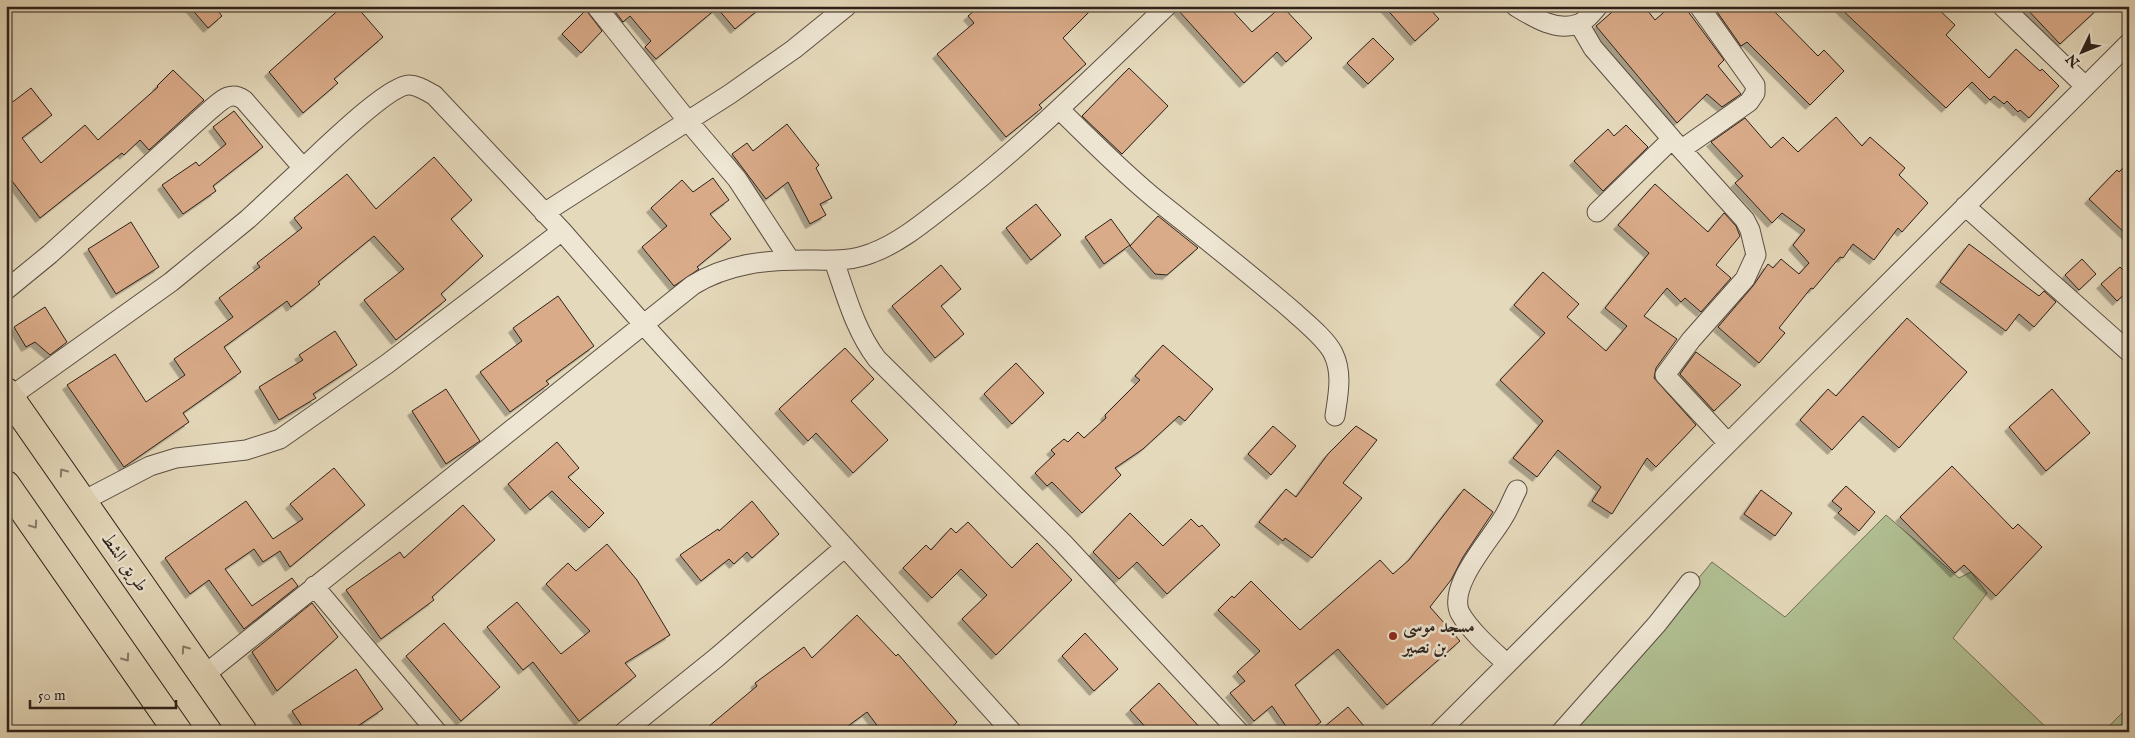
<svg xmlns="http://www.w3.org/2000/svg" width="2135" height="738" viewBox="0 0 2135 738" font-family="'IM FELL English',Amiri,serif">
<style>
.green{fill:#b1c093;stroke:#6f7057}
.building{fill:#daab89;stroke:#2d211b;filter:url(#shadow)}
.lines{fill:none;stroke-linecap:round;stroke-linejoin:round}
.minor-casing{stroke:#5b4f43;stroke-width:21}
.highway-casing{stroke:#2d211b;stroke-width:30}
.minor{stroke:#eee6d3;stroke-width:19}
.highway{stroke:#e5d9bb;stroke-width:28}
.oneway{stroke:#897d6b}
.poi-dot{fill:#8f2418;stroke:#eee6d3;stroke-width:2}
.labels{text-anchor:middle;stroke-width:5;stroke-linejoin:round;paint-order:stroke}
.street-label{font-size:18px;fill:#2d211b;stroke:#eee6d3}
.poi-label{font-size:18px;font-weight:bold;fill:#2d211b;stroke:#eee6d3;text-anchor:start}
</style>
<defs>
<filter id="shadow"><feDropShadow dx="-4.5" dy="4.5" stdDeviation="0" flood-color="#0004"/></filter>
</defs>
<rect width="100%" height="100%" fill="#e5d9bb"/>
<filter id="stains"><feTurbulence type="fractalNoise" baseFrequency=".004" numOctaves="4"/><feColorMatrix values="0 0 0 0 .2 0 0 0 0 .09 0 0 0 0 .02 0 0 0 .5 -.17"/></filter>
<radialGradient id="worn" r=".72"><stop offset=".6" stop-color="#630" stop-opacity="0"/><stop offset="1" stop-color="#630" stop-opacity=".3"/></radialGradient>
<!-- green -->
<path class="green" d="M1886,515l73,63 12,-6 16,21 -34,45 98,94h-482l143,-170 73,55z
M2129,706v26h-26z"/>
<!-- building -->
<path class="building" d="M189,6h25l8,10 -14,12z
M343,6h13l27,31 -49,42 4,4 -35,30 -34,-41z
M611,6h152l-28,23 -18,-21 -61,51 -11,-12 6,-6 -21,-25 -7,6z
M980,6h115l-32,32 23,26 -47,41 3,3 -36,29 -69,-83 37,-31 -6,-7z
M1178,6h50l24,26 30,-26 30,32 -26,24 -9,-10 -33,31 -66,-73z
M1384,6h43l12,13 -24,22z
M1619,6h25l11,14 16,-14h13l40,54 -6,6 23,28 -19,13 -15,-13 -30,29 -81,-97z
M1713,6h56l49,50 6,-6 20,21 -34,34 -63,-63 -6,4z
M1838,6h97l20,19 -9,10 43,43 27,-29 24,22 2,-2 17,17 -30,32 -9,-8 -2,2 -11,-11 -3,3 -10,-8 -4,4 -18,-18 -26,26z
M2024,6h77l-41,38z
M586,10l16,21 -21,22 -19,-19z
M1373,38l21,21 -26,25 -21,-21z
M1129,68l39,38 -46,48 -40,-38z
M173,70l31,30 -55,50 -9,-10 -16,15 -2,-2 -82,65 -34,-45v-66l25,-19 21,27 -30,23 19,25 44,-38 13,15 60,-53 -1,-1z
M234,111l29,36 -50,39 3,5 -33,23 -21,-29 34,-23 3,4 27,-22 -13,-17z
M1836,117l26,29 8,-9 35,31 -6,7 29,28 -26,29 -4,-4 -24,32 -21,-16 -10,14 -3,-1 -27,32 -2,-1 -32,40 6,5 -26,30 -41,-36 35,-41 15,-22 5,4 8,-9 18,15 10,-11 -16,-18 12,-15 -23,-17 -10,10 -37,-40 8,-7 -32,-34 34,-24 26,30 12,-11 15,15z
M787,124l32,41 -3,3 16,30 -12,6 6,11 -16,9 -22,-42 -22,17 -34,-45 15,-11 6,8z
M1626,125l22,22 -45,44 -29,-30 34,-32 6,7z
M434,157l38,43 -21,19 32,37 -42,38 5,6 -50,40 -32,-40 40,-31 -30,-33 -56,46 2,2 -29,23 -4,-6 -63,46 17,25 -58,41 6,9 -65,45 -57,-82 48,-31 31,48 39,-27 -11,-16 59,-42 -14,-19 41,-31 -3,-4 45,-35 -8,-10 53,-44 29,35z
M2129,162v75l-40,-38 28,-29 2,2z
M713,178l16,22 -19,14 21,25 -34,28 2,2 -25,17 -32,-39 25,-21 -16,-18 31,-28 11,12z
M1655,184l53,48 16,-19 12,13 4,10 -24,29 15,13 -30,34 -16,-14 -4,4 -14,-14 -23,28 33,23 -21,29 -2,10 42,47 -40,42 -9,-9 -35,56 -20,-13 9,-14 -43,-37 -21,27 -24,-19 30,-37 -43,-41 45,-47 -31,-28 29,-33 36,32 -12,13 39,34 21,-25 -22,-18 44,-55 -31,-28z
M1036,204l25,31 -30,25 -25,-32z
M1158,216l40,32 -31,27 -12,-1 -25,-28z
M1111,219l19,26 -26,19 -19,-27z
M131,222l28,45 -43,27 -28,-45z
M1969,244l70,52 5,-5 12,11 -22,25 -15,-13 -13,17 -66,-49z
M2082,259l14,15 -17,16 -14,-15z
M941,265l20,24 -20,17 23,28 -29,24 -43,-52z
M2120,267l9,9v14l-12,11 -16,-17z
M558,296l36,50 -48,35 3,3 -39,28 -30,-40 42,-31 -9,-13z
M45,307l22,35 -17,13 -15,-13 -9,5 -12,-20z
M1907,318l60,54 -68,76 -36,-32 -31,34 -32,-30 28,-31 8,7z
M335,331l22,34 -44,29 3,4 -37,22 -20,-33 44,-27 -4,-5z
M1163,345l50,44 -28,32 -6,-5 -36,33 -28,19 6,7 -39,38 -30,-31 -5,4 -12,-13 20,-19 -4,-4 13,-11 4,3 10,-10 6,6 22,-20 -1,-3 35,-35 -5,-4z
M845,348l29,31 -23,22 37,39 -35,33 -37,-40 -8,8 -29,-32z
M1696,352l45,33 -27,26 -34,-37z
M1016,363l28,30 -32,31 -28,-30z
M446,389l34,52 -34,23 -34,-53z
M2052,389l38,44 -44,38 -37,-44z
M1273,426l23,20 -25,29 -23,-21z
M1356,426l21,14 -34,43 19,15 -50,60 -27,-20 -2,3 -24,-19 27,-33 10,8 32,-43z
M557,442l22,26 -11,9 36,36 -15,15 -37,-37 -22,19 -22,-26z
M1952,466l61,63 5,-5 24,23 -46,49 -32,-31 -9,8 -55,-56z
M334,468l31,37 -75,62 -10,-16 -17,11 -9,-13 -29,20 27,37 40,-28 6,8 -54,43 -35,-49 -19,14 -25,-36 81,-57 27,38 30,-20 -13,-15z
M1846,486l29,26 -16,19 -21,-18 4,-4 -10,-8z
M1464,489l29,23 -30,45 -12,23 -21,27 30,34 -73,64 -49,-56 -43,36 26,37 -14,10h-17l-18,-26 -18,15 -24,-28 15,-12 -8,-9 23,-21 -42,-41 14,-14 2,2 17,-17 49,49 80,-70 13,14 16,-14z
M1761,490l31,23 -17,23 -31,-22z
M752,501l27,33 -27,24 -5,-6 -13,12 -5,-5 -28,22 -21,-26 38,-26 1,2z
M463,505l32,35 -63,57 2,3 -53,39 -35,-49 54,-38 4,6z
M1130,513l33,33 28,-27 8,8 3,-2 18,20 -53,49 -30,-32 -18,17 -26,-27z
M968,522l44,46 25,-25 35,37 -76,75 -34,-36 25,-24 -26,-26 -29,29 -29,-30 23,-23 5,5 20,-22 5,5z
M607,544l30,36 33,55 -45,28 11,13 -57,45 -46,-59 -10,8 -36,-43 30,-25 44,52 29,-23 -44,-47 22,-21 8,8z
M312,603l26,34 -61,54 -25,-39z
M857,615l39,41 2,-2 59,68 -10,10h-65l-15,-20 -27,20h-138l55,-46 -2,-3 49,-36 8,11z
M444,623l56,64 -39,34 -55,-65z
M1085,633l33,36 -24,22 -32,-35z
M356,669l27,40 -34,23h-43l-14,-21z
M1159,683l45,49h-54l-20,-22z
M1348,707l21,25h-51z"/>
<g class="lines">
<!-- minor casing -->
<g class="minor-casing">
<path id="minor" d="M596,6l91,114 50,59 53,81
M1515,6c18,11 41,26 63,18 7,-2 15,-12 20,-18
M2002,6l83,80
M1579,24l14,24 79,91 -75,73
M1059,109c33,32 65,65 100,93 45,36 91,72 135,110 12,11 32,27 39,41 10,20 5,42 2,63
M1672,139l73,81 5,10 6,25 -11,24 -54,61 -26,35 62,67
M1682,149l67,-47 6,-9v-8l-56,-79
M303,168c18,-16 85,-83 106,-83 9,0 17,6 25,10l128,136 81,93 369,408
M1965,206l164,146
M544,213l186,-119 64,-45 53,-43
M834,261c12,34 21,69 43,98l186,184 176,189
M6,290l44,-36 160,-144c11,-9 20,-20 34,-10l59,68 -55,51 -77,63 -161,115
M83,501l67,-35 26,-8 70,-8 34,-11 107,-75 175,-133
M314,586l123,146
M1507,664c-16,-15 -36,-32 -47,-51 -13,-27 31,-74 43,-95 6,-9 9,-19 14,-28
M203,676l490,-391c34,-21 72,-25 112,-25 24,0 45,2 67,-7 30,-11 57,-35 82,-54 76,-59 144,-127 213,-193
M624,732l92,-74 129,-111
M1439,732l690,-689
M1561,732l96,-108 33,-42"/>
</g>
<!-- highway casing -->
<g class="highway-casing">
<path id="highway" d="M6,392l237,340
M6,485l172,247"/>
</g>
<!-- minor -->
<use href="#minor" class="minor"/>
<!-- highway -->
<use href="#highway" class="highway"/>
</g>
<!-- one-way arrows -->
<defs><path id="oneway-chevron" d="M-2-3.5L2.5 0L-2 3.5" fill="none" stroke-width="1.6" stroke-linecap="round" stroke-linejoin="round" transform="scale(1.25)"/></defs>
<g class="oneway">
<use href="#oneway-chevron" transform="translate(63 472) rotate(-125)"/>
<use href="#oneway-chevron" transform="translate(34 525) rotate(55)"/>
<use href="#oneway-chevron" transform="translate(185 649) rotate(-125)"/>
<use href="#oneway-chevron" transform="translate(126 658) rotate(55)"/>
</g>
<!-- markers -->
<circle class="poi-dot" cx="1393" cy="636" r="5"/>
<g class="labels">
<!-- street labels -->
<g class="street-label">
<text transform="translate(125 562) rotate(55)" y="6">طريق الشط</text>
</g>
<!-- poi labels -->
<g class="poi-label">
<text x="1403" y="632">مسجد موسى<tspan x="1403" dy="21">بن نصير</tspan></text>
</g>
</g>
<!-- margin -->
<rect width="2135" height="738" fill="none" stroke="#e5d9bb" stroke-width="25"/>
<rect x="8" y="8" width="2120" height="723" fill="none" stroke="#2d211b" stroke-width="2.5"/>
<rect x="12" y="12" width="2110" height="713" fill="none" stroke="#2d211b"/>
<!-- north arrow -->
<g transform="translate(2082 52) rotate(227)" stroke="#eee6d3" stroke-width="4" paint-order="stroke">
<path d="M0-4L9 19L0 12L-9 19Z" fill="#2d211b"/>
<text y="-8" font-size="14" font-weight="bold" text-anchor="middle" fill="#2d211b">N</text>
</g>
<!-- scale -->
<path d="M30 700v8h146v-8" fill="none" stroke="#2d211b" stroke-width="2.5"/>
<text x="38" y="700" font-size="15" fill="#2d211b" stroke="#eee6d3" stroke-width="4" paint-order="stroke">50 m</text>
<rect width="100%" height="100%" filter="url(#stains)"/>
<rect width="100%" height="100%" fill="url(#worn)"/>
</svg>
